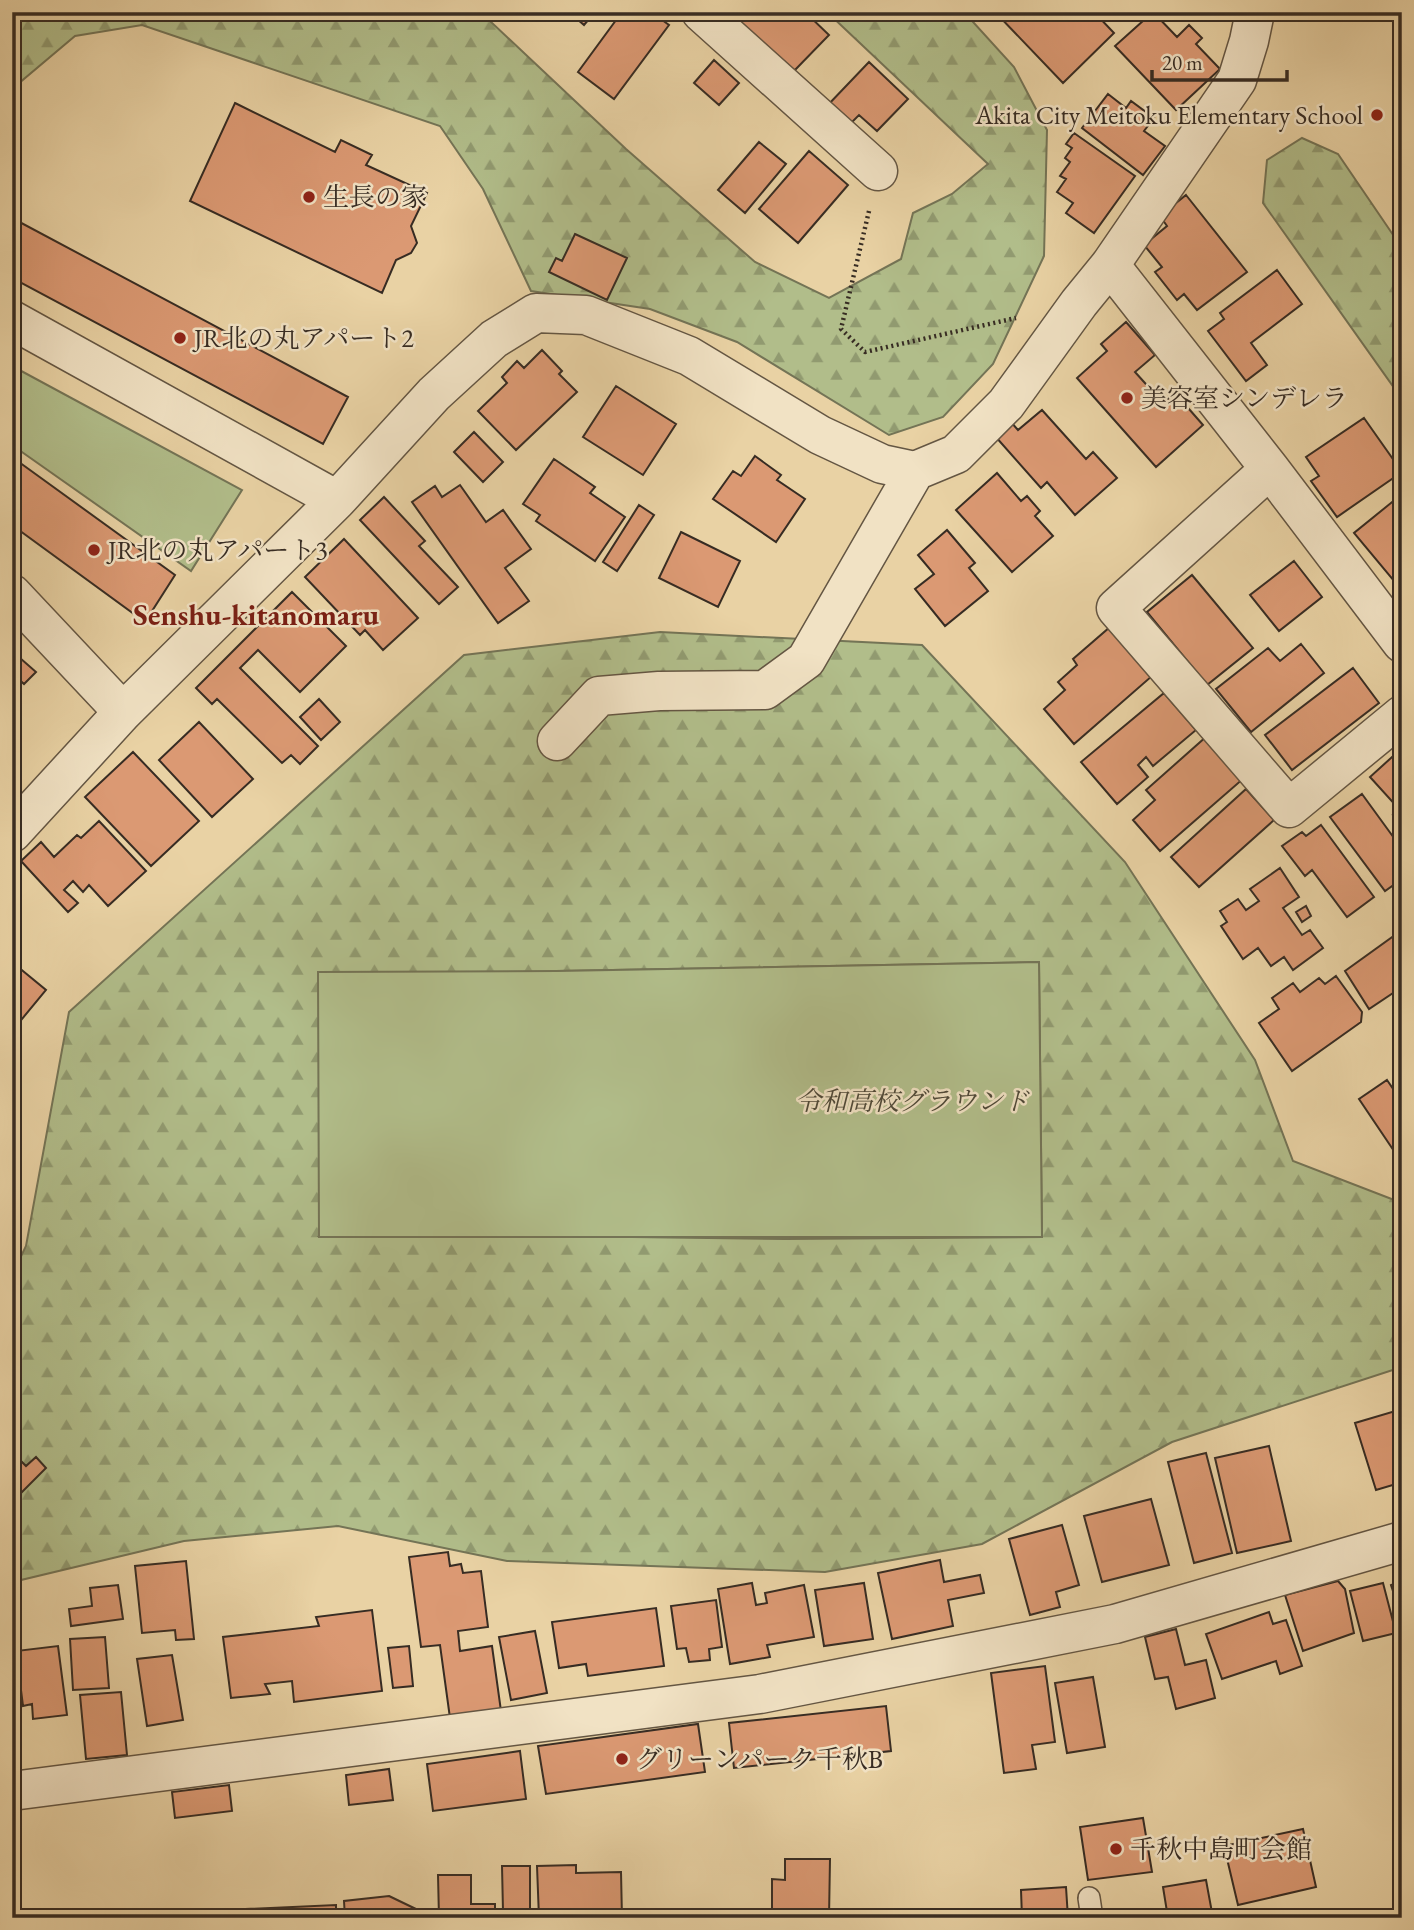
<svg xmlns="http://www.w3.org/2000/svg" width="1414" height="1930" viewBox="0 0 1414 1930" font-family="'EB Garamond','Noto Serif JP',serif">
<style>
.forest{fill:url(#forest-firs);stroke:#747456;stroke-width:2;fill-rule:evenodd}
.park{fill:#b1bd8a;stroke:#747456;stroke-width:2}
.building{fill:#db9973;stroke:#372c23;stroke-width:2}
.lines{fill:none;stroke-linecap:round;stroke-linejoin:round}
.lane-casing{stroke:#645643;stroke-width:24}
.street-casing{stroke:#645643;stroke-width:41}
.path{stroke:#372c23;stroke-width:4.5;stroke-dasharray:2 3.5;stroke-linecap:butt}
.lane{stroke:#f1e2c4;stroke-width:21}
.street{stroke:#f1e2c4;stroke-width:38}
.poi-dot{fill:#8f2418;stroke:#f1e2c4;stroke-width:2.5}
.labels{text-anchor:middle;stroke-width:5;stroke-linejoin:round;paint-order:stroke}
.poi-label{font-size:26px;fill:#372c23;stroke:#f1e2c4;text-anchor:start}
.park-label{font-size:26px;font-style:italic;fill:#4f4938;stroke:#f1e2c4}
.quarter-label{font-size:30px;font-weight:bold;fill:#7a1f14;stroke:#f1e2c4}
</style>
<defs>
<pattern id="forest-firs" width="22" height="20" patternUnits="userSpaceOnUse" patternTransform="scale(1.75)"><rect width="22" height="20" fill="#b1bd8a"/><path d="M5 1l3.5 6h-7zM16 11l3.5 6h-7z" fill="#919a70"/></pattern>
</defs>
<rect width="100%" height="100%" fill="#e9d2a4"/>
<filter id="stains"><feTurbulence type="fractalNoise" baseFrequency=".00286" numOctaves="4"/><feColorMatrix values="0 0 0 0 .2 0 0 0 0 .09 0 0 0 0 .02 0 0 0 .5 -.17"/></filter>
<radialGradient id="worn" r=".72"><stop offset=".6" stop-color="#630" stop-opacity="0"/><stop offset="1" stop-color="#630" stop-opacity=".3"/></radialGradient>
<!-- forest -->
<path class="forest" d="M12,12h456l21,8 137,129 129,113 74,36 72,-39 12,-46 39,-19 36,-30 -161,-152h137l50,55 33,63 -3,126 -51,108 -50,53 -54,18 -152,-93 -87,-33 -119,-18 -48,-102 -43,-63 -298,-101 -67,11 -63,53z
M1302,138l36,16 64,94v151l-139,-196 4,-43z
M660,632l262,13 203,217 130,198 38,101 109,42v164l-230,75 -190,102 -157,28 -318,-11 -169,-35 -154,15 -167,40 -5,4v-310l14,-29 43,-234 395,-357zM1039,962l3,275 -257,2 -227,-3h-239l238,-265z"/>
<!-- park -->
<path class="park" d="M12,366l230,124 -51,81 -179,-126z
M1039,962l3,275h-723l-1,-265 239,-1z"/>
<!-- building -->
<path class="building" d="M569,12h26l-11,13z
M622,12h14l9,7 6,-7 18,13 -55,74 -36,-27z
M730,12h75l24,23 -36,37z
M995,12h99l20,21 -51,50z
M1153,12l24,25 12,-12 13,13 -6,6 24,25 -44,41 -61,-64z
M714,60l25,23 -20,22 -25,-22z
M869,62l39,37 -31,32 -18,-16 -12,12 -21,-20z
M1108,94l18,14 5,-7 23,17 -10,13 21,15 -22,29 -61,-47z
M235,103l100,49 6,-12 31,15 -6,10 61,28 -16,33 6,17 -6,10 -15,7 -14,33 -192,-92z
M1074,133l61,43 -41,57 -28,-20 7,-10 -16,-11 9,-13 -6,-3 10,-14 -5,-4 7,-10 -6,-4z
M759,142l27,22 -41,49 -27,-23z
M809,151l39,34 -50,58 -39,-34z
M1186,195l61,77 -50,38 -13,-16 -7,6 -22,-28 7,-5 -18,-22 23,-19 -7,-10z
M12,218l336,179 -25,47 -311,-166z
M575,234l52,24 -20,42 -58,-28 7,-14 6,3z
M1277,270l25,34 -51,39 16,22 -21,16 -38,-50 16,-12 -4,-6z
M1126,322l29,33 -20,17 28,31 12,-10 28,32 -47,42 -79,-89 30,-27 -6,-7z
M542,350l20,21 -3,3 18,18 -61,58 -38,-39 29,-28 -5,-6 15,-16 7,7z
M616,386l60,38 -33,51 -60,-38z
M1042,410l44,49 7,-7 24,26 -42,37 -28,-33 -6,6 -46,-52 16,-14 7,8z
M1364,418l38,54 -65,45 -26,-36 8,-5 -13,-19z
M474,432l29,30 -20,20 -29,-30z
M755,456l26,19 -4,5 28,19 -29,43 -63,-43 20,-28 8,5z
M12,457l163,118 -30,47 -133,-97z
M554,459l41,28 -5,6 35,24 -30,44 -59,-40 4,-6 -17,-11z
M997,473l24,28 6,-5 13,15 -5,5 18,20 -41,36 -56,-62z
M460,485l26,37 17,-12 28,39 -26,19 24,33 -31,22 -86,-121 23,-16 7,11z
M1402,494v81l-8,6 -40,-48z
M384,497l41,44 -6,5 39,41 -19,17 -79,-84z
M639,505l15,10 -37,56 -14,-9z
M947,530l28,33 -6,5 19,23 -43,35 -30,-37 19,-15 -16,-19z
M681,532l59,29 -22,46 -59,-29z
M344,539l74,79 -35,32 -18,-20 -5,5 -55,-58z
M1294,561l28,36 -43,34 -29,-36z
M1192,575l61,73 -46,37 -60,-73z
M292,592l54,54 -46,46 -42,-42 -18,18 78,78 -18,18 -9,-9 -9,8 -65,-64 -5,5 -16,-16z
M1110,627l42,49 -78,68 -30,-35 21,-19 -7,-8 19,-17 -4,-6z
M1301,644l23,29 -73,59 -35,-43 52,-41 12,13z
M12,651l24,21 -12,12 -12,-11z
M1353,668l26,35 -87,67 -27,-35z
M1164,693l32,37 -43,36 -7,-9 -8,8 10,12 -31,27 -36,-42z
M319,699l21,23 -19,18 -21,-23z
M199,722l54,57 -41,38 -53,-57z
M1207,736l37,42 -84,73 -27,-31 22,-20 -9,-10z
M1402,748v76l-9,-9 7,-5 -30,-33z
M133,752l66,69 -48,45 -66,-69z
M1246,789l28,31 -75,67 -28,-30z
M1362,794l40,55v30l-17,12 -55,-74z
M99,821l47,50 -38,35 -19,-21 -6,7 -10,-11 -9,9 14,13 -10,9 -47,-51 20,-19 13,15 23,-22 4,3z
M1321,825l53,72 -27,20 -35,-47 -7,6 -23,-30 20,-14 4,4z
M1280,868l19,29 -16,11 19,27 8,-5 13,18 -30,22 -9,-13 -13,9 -13,-18 -15,11 -22,-33 6,-4 -7,-11 18,-12 8,11 13,-9 -9,-12z
M1306,906l5,10 -9,6 -6,-10z
M1402,930v57l-33,22 -24,-38z
M12,962l34,28 -29,35 -5,-5z
M1336,976l26,36 -1,10 -69,49 -33,-48 20,-14 -7,-11 21,-15 7,9 19,-14 6,6z
M1387,1080l9,13 6,-4v66l-4,2 -39,-58z
M1402,1409v86h-3l-3,-11 -20,6 -21,-67z
M1269,1446l22,95 -54,12 -22,-95z
M12,1452l14,14 10,-9 10,11 -34,34z
M1206,1453l26,100 -38,10 -26,-101z
M1151,1499l18,66 -67,17 -18,-66z
M1062,1525l17,60 -23,7 4,15 -30,8 -21,-76z
M448,1552l2,14 11,-2 2,9 18,-2 7,56 -30,4 2,20 32,-5 9,65 -51,7 -10,-73 -19,2 -12,-90z
M940,1560l4,22 36,-7 4,18 -36,7 5,26 -61,13 -14,-66z
M186,1561l8,78 -18,1 -1,-10 -33,3 -7,-67z
M1338,1581l7,8 9,44 -51,18 -18,-56z
M1402,1581v31h-2l-9,-27z
M752,1583l4,22 11,-2 -2,-10 39,-8 10,52 -47,8 3,12 -40,7 -12,-75z
M864,1583l9,56 -49,7 -9,-56z
M1383,1583l13,50 -33,8 -13,-50z
M118,1585l5,34 -52,7 -2,-17 23,-3 -2,-18z
M716,1600l6,47 -13,2 1,11 -21,2 -3,-14 -9,1 -6,-43z
M656,1608l8,58 -76,10 -2,-12 -27,4 -7,-46z
M372,1610l10,81 -88,11 -2,-21 -27,3 5,10 -39,4 -8,-61 96,-11 -3,-9z
M1269,1612l4,12 13,-4 16,46 -22,8 -4,-13 -54,18 -16,-45z
M1176,1629l9,36 21,-5 9,38 -39,11 -8,-32 -13,2 -10,-42z
M535,1631l12,62 -36,7 -12,-63z
M105,1637l4,51 -36,2 -3,-51z
M58,1646l9,69 -34,4 -1,-15 -9,2 -7,-55z
M409,1646l4,40 -20,2 -5,-40z
M172,1655l11,65 -36,6 -10,-67z
M1045,1666l10,76 -23,3 4,24 -32,4 -13,-100z
M1093,1677l12,70 -38,6 -12,-70z
M121,1692l6,63 -41,4 -6,-64z
M886,1706l5,45 -157,17 -5,-45z
M698,1724l7,48 -159,22 -8,-48z
M520,1751l6,48 -93,12 -6,-47z
M389,1769l4,31 -44,5 -3,-30z
M229,1785l3,26 -57,7 -3,-26z
M1143,1818l9,54 -64,8 -8,-53z
M1303,1829l13,58 -78,18 -14,-59z
M785,1859h45l-1,59h-57v-39l13,1z
M576,1865v8l45,-1 1,46h-83l-2,-52z
M502,1866h28v46l-27,-1z
M438,1875h33v29h24v14h-56z
M1206,1880l7,38h-45l-5,-31z
M1066,1887l2,31h-46l-1,-28z
M389,1896l29,14v8h-73l-1,-17z
M336,1905v13h-90v-9z"/>
<g class="lines">
<!-- lane casing -->
<g class="lane-casing">
<path id="lane" d="M1089,1898l3,20"/>
</g>
<!-- street casing -->
<g class="street-casing">
<path id="street" d="M701,12l177,159
M1110,265l160,204 132,174
M12,320l325,180
M1270,469l-154,139 173,200 113,-93
M12,594l111,118
M557,741l42,-45 60,-5 106,-1 41,-30 109,-189
M12,833l111,-121 214,-212 97,-106 60,-55 42,-26 50,2 103,41 131,79 62,29 33,7 41,-17 50,-50 73,-101 31,-38 127,-185 12,-39 6,-29
M12,1791l748,-97 355,-70 287,-83"/>
</g>
<!-- path -->
<path class="path" d="M869,211l-28,118 24,23 151,-34"/>
<!-- lane -->
<use href="#lane" class="lane"/>
<!-- street -->
<use href="#street" class="street"/>
</g>
<!-- markers -->
<g class="poi-dot">
<circle cx="1377" cy="115" r="7"/>
<circle cx="309" cy="197" r="7"/>
<circle cx="180" cy="338" r="7"/>
<circle cx="1127" cy="398" r="7"/>
<circle cx="94" cy="550" r="7"/>
<circle cx="622" cy="1759" r="7"/>
<circle cx="1116" cy="1849" r="7"/>
</g>
<g class="labels">
<!-- poi labels -->
<g class="poi-label">
<text x="1363" y="124" text-anchor="end">Akita City Meitoku Elementary School</text>
<text x="323" y="206">生長の家</text>
<text x="194" y="347">JR北の丸アパート2</text>
<text x="1141" y="407">美容室シンデレラ</text>
<text x="108" y="559">JR北の丸アパート3</text>
<text x="636" y="1768">グリーンパーク千秋B</text>
<text x="1130" y="1858">千秋中島町会館</text>
</g>
<!-- park labels -->
<g class="park-label">
<text x="912" y="1110">令和高校グラウンド</text>
</g>
<!-- quarter labels -->
<g class="quarter-label">
<text x="256" y="625">Senshu-kitanomaru</text>
</g>
</g>
<!-- margin -->
<rect width="1414" height="1930" fill="none" stroke="#e9d2a4" stroke-width="42"/>
<rect x="14" y="14" width="1386" height="1902" fill="none" stroke="#372c23" stroke-width="3.5"/>
<rect x="21" y="21" width="1372" height="1888" fill="none" stroke="#372c23" stroke-width="2"/>
<!-- scale -->
<path d="M1152 70v10h135v-10" fill="none" stroke="#372c23" stroke-width="3.5"/>
<text x="1162" y="70" font-size="21" fill="#372c23" stroke="#f1e2c4" stroke-width="5" paint-order="stroke">20 m</text>
<rect width="100%" height="100%" filter="url(#stains)"/>
<rect width="100%" height="100%" fill="url(#worn)"/>
</svg>
